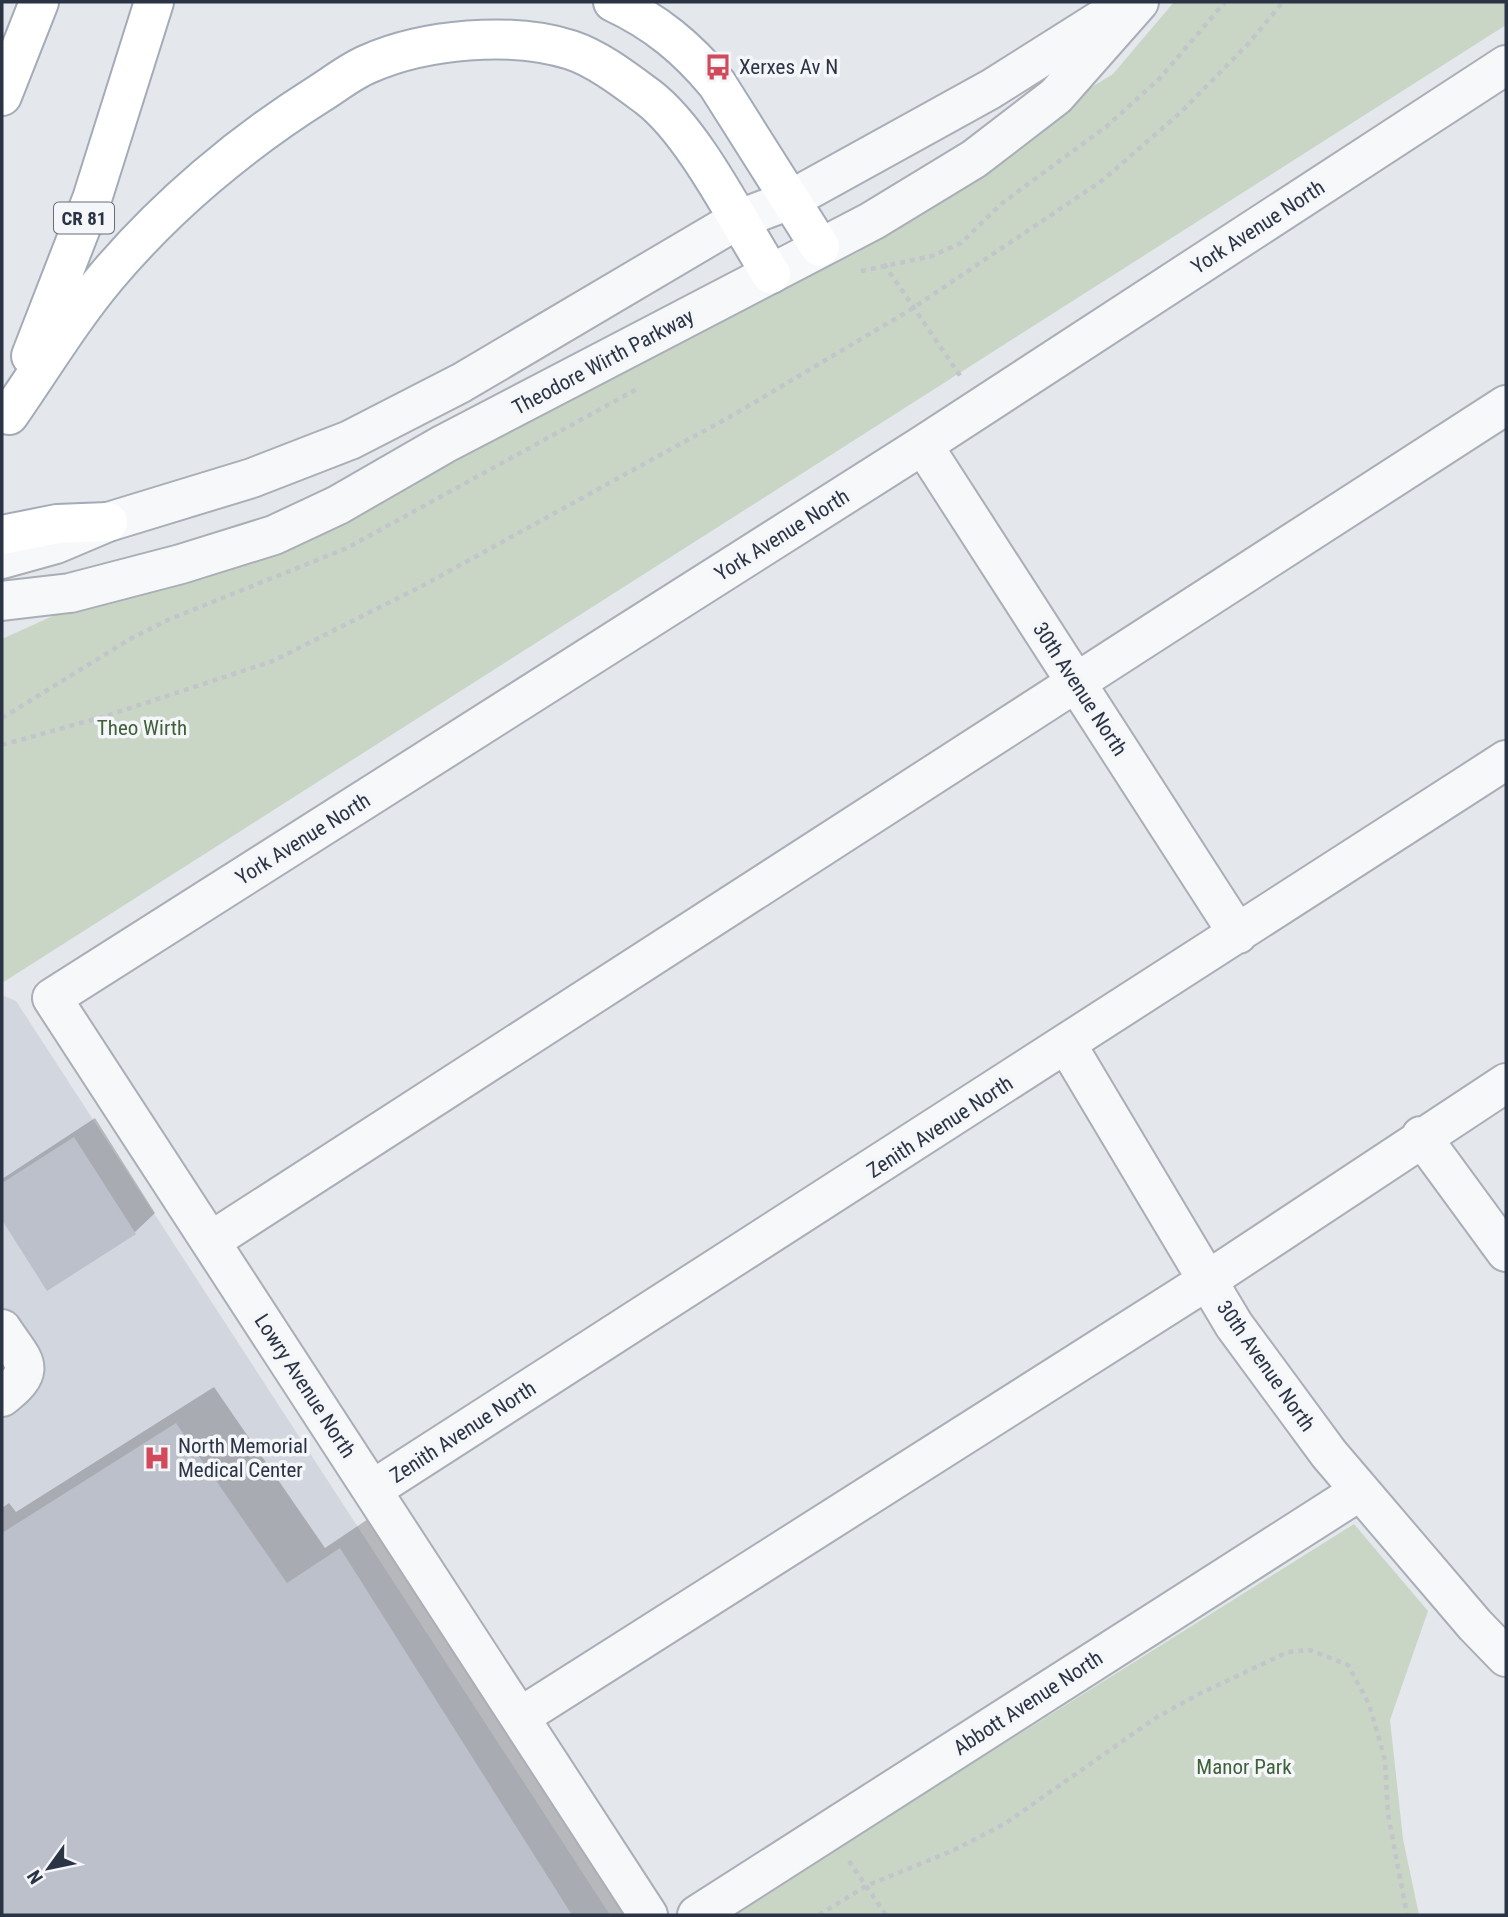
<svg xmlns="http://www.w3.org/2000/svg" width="1508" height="1917" viewBox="0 0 1508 1917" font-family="'Roboto Condensed',sans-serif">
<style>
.built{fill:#d2d6de}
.green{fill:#c9d6c5}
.shadow{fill:#0003}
.building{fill:#bbc0ca}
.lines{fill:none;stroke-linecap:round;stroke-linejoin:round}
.minor-casing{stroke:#a9aeb7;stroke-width:42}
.major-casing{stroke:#a3abb8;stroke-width:42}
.path{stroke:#c2c5cb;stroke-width:4.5;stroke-dasharray:5 5;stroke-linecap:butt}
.minor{stroke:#f7f8fa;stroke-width:38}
.major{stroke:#fff;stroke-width:38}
.labels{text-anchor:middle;stroke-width:7;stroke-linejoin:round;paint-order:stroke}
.shield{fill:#f4f6f9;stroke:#676e7b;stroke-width:2}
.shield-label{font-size:19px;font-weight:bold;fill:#2b3445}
.poi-label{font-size:21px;fill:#2b3445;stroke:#f4f6f9;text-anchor:start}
.street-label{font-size:21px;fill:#2b3445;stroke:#f4f6f9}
.park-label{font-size:21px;fill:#3f6138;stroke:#f4f6f9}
</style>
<rect width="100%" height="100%" fill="#e4e7ec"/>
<!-- built -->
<path class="built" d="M2,995l14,6 594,914h-608z"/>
<!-- green -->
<path class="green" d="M1174,2h332v23l-1504,958v-344l855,-386 117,-94 139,-85z
M1354,1524l74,87 -38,109 13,119 16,76h-688z"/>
<!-- shadow -->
<path class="shadow" d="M95,1118l60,95 -20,19 -88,56 -45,-71v-38z
M214,1387l111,161 52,-35 255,402h-630v-407l7,-5 7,9z"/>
<!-- building -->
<path class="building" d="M74,1137l62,97 -89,57 -45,-71v-37z
M176,1423l111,160 53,-35 232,367h-570v-382z"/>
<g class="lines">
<!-- minor casing -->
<g class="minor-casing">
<path id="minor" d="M923,445l315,489
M2,559l54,-15 52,-22 144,-44 98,-38 111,-57 276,-163 53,-20 201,-111 122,-77
M2,601l68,-8 111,-29 93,-29 64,-30 106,-61 428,-223 102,-62 82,-63 83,-94
M1067,1045l167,280 95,129 146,171 31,32
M1421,1136l85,116
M211,1241l1295,-836
M2,1329c22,34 37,39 0,68
M372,1490l1134,-730
M520,1717l688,-437 298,-197
M648,1915l-596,-917 871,-553 583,-380
M697,1915l663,-424"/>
</g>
<!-- major casing -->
<g class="major-casing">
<path id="major" d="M613,2c43,20 74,46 104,82l103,163
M2,96l37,-94
M31,356l61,-157 62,-197
M9,415c32,-46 62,-96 98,-139 59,-70 134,-133 212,-182 16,-10 32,-23 49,-30 56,-25 144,-33 203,-14 27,9 54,30 77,47 47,36 90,125 123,177
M2,535l55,-11 51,-2"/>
</g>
<!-- path -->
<path class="path" d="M884,264l77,113
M861,271l71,-15 29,-13 40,-39 106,-78 53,-48 65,-76
M2,718l128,-79 40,-20 177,-71 290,-159
M2,745l104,-29 167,-55 149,-75 311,-171 177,-105 193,-130 78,-68 66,-67 36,-43
M849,1861l37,54
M819,1915l47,-29 88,-36 52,-27 151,-106 42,-23 89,-42 22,-2 38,15 21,39 16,56 3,54 19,101"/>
<!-- minor -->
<use href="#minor" class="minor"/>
<!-- major -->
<use href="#major" class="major"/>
</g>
<!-- icons -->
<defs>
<g id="bus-bare" transform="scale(2.1)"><path d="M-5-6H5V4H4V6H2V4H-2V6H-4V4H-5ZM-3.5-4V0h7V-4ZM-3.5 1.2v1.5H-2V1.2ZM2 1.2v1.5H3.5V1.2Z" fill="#d1495b" stroke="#f4f6f9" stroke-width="2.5" paint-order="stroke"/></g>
<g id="hospital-bare" transform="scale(2.1)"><path d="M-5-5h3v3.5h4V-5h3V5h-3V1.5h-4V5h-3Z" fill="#d1495b" stroke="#f4f6f9" stroke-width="2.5" paint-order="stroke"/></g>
</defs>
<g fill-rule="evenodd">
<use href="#bus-bare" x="718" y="67"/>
<use href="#hospital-bare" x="157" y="1458"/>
</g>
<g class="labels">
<!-- shield labels -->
<rect class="shield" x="54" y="202.5" width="60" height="31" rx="5"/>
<g class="shield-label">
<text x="84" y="225">CR 81</text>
</g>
<!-- poi labels -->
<g class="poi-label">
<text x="739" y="74">Xerxes Av N</text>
<text x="178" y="1453">North Memorial<tspan x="178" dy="24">Medical Center</tspan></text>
</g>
<!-- street labels -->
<g class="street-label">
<text transform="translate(1258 227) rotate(-33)" y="7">York Avenue North</text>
<text transform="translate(603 362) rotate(-28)" y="7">Theodore Wirth Parkway</text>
<text transform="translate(782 535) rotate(-32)" y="7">York Avenue North</text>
<text transform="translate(1080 689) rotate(57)" y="7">30th Avenue North</text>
<text transform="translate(303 839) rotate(-32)" y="7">York Avenue North</text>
<text transform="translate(940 1127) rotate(-33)" y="7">Zenith Avenue North</text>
<text transform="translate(1266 1366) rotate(55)" y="7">30th Avenue North</text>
<text transform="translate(305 1386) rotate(57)" y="7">Lowry Avenue North</text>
<text transform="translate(463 1432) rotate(-33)" y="7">Zenith Avenue North</text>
<text transform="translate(1028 1703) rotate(-33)" y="7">Abbott Avenue North</text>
</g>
<!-- park labels -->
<g class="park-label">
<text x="142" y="735">Theo Wirth</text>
<text x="1244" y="1774">Manor Park</text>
</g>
</g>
<!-- border -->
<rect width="1508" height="1917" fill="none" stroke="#2b3445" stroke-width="7"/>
<!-- north arrow -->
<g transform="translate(49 1868) rotate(237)" stroke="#f4f6f9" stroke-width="5" paint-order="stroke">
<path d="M0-5L12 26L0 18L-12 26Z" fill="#2b3445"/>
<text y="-10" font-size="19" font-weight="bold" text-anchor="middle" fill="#2b3445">N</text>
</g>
</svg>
